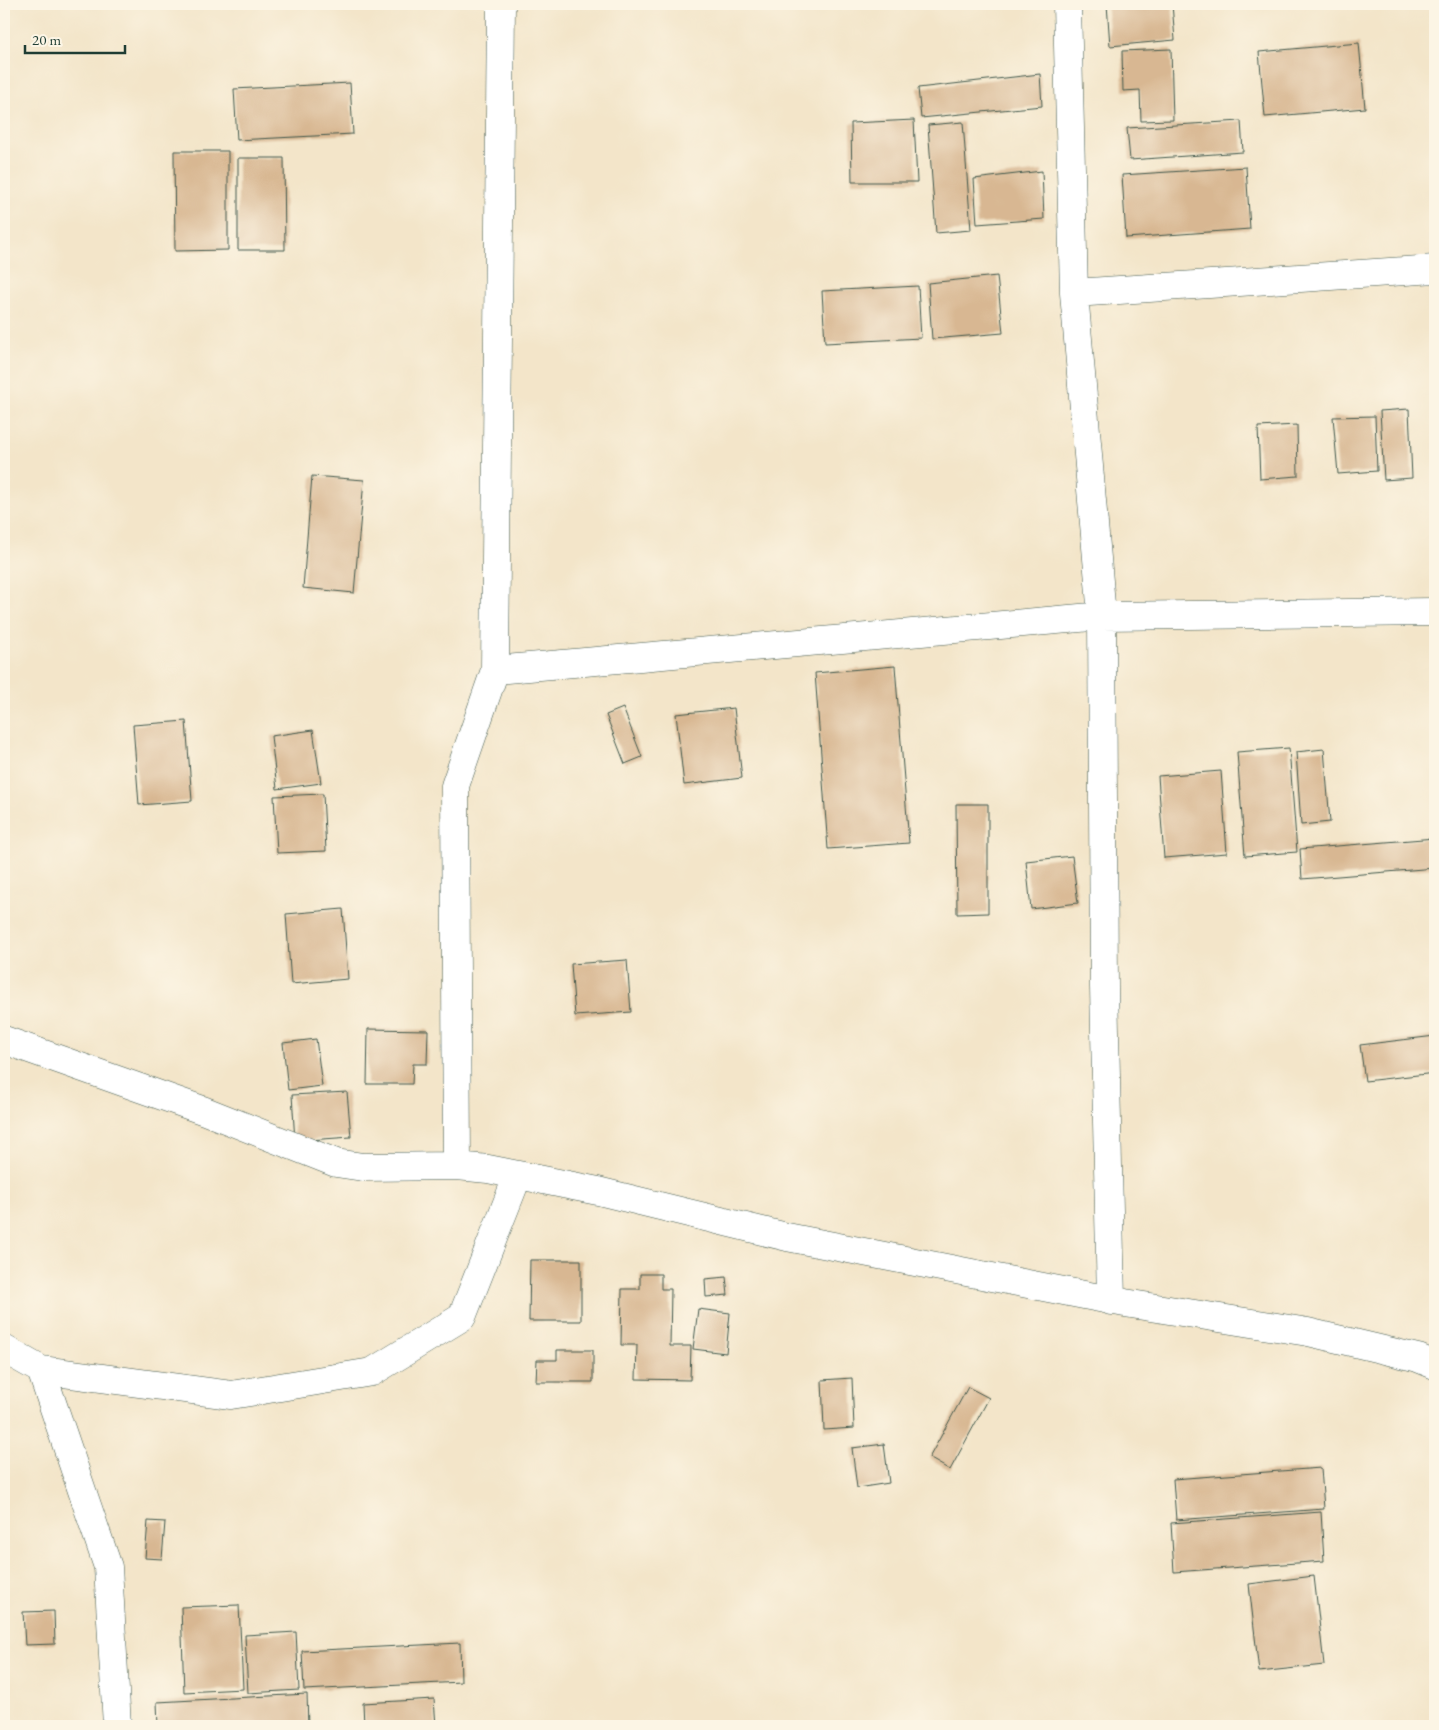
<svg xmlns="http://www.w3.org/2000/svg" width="1439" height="1730" viewBox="0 0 1439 1730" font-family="'EB Garamond',serif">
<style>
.building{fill:#d8b792}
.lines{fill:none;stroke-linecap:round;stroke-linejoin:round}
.minor-casing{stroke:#3f564a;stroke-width:29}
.minor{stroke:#fff;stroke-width:28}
</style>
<rect width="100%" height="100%" fill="#fcf5e5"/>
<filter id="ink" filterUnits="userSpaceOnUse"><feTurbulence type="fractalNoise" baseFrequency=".02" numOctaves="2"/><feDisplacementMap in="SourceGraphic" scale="10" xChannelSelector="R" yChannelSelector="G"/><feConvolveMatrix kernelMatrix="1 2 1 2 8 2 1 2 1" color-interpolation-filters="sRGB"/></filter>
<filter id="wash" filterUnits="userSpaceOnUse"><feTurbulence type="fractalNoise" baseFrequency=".0096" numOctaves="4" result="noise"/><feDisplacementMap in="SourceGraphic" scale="20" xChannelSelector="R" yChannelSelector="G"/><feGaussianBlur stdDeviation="1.12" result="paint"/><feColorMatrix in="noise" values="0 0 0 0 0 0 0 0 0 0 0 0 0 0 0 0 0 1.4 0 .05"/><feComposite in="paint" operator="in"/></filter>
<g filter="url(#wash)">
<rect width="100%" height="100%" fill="#f3e5c9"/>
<g id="blocks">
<!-- building -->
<path class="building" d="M1107,4h65l3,36 -65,6z
M1359,43l6,65 -100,9 -6,-65z
M1171,49l2,71 -32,1 -1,-31 -17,1 -1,-40z
M1040,74l2,32 -121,12 -3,-30z
M350,83l3,51 -116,6 -3,-51z
M914,120l3,62h-65l-1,-59z
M1241,121l2,31 -113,8 -3,-32z
M963,122l8,108 -35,3 -8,-108z
M174,151h54v99l-53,1z
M238,158h46l1,92h-47z
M1246,167l4,62 -124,9 -4,-63z
M1042,171l2,48 -67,5 -3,-45z
M997,276l6,57 -71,6 -4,-56z
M918,286l3,52 -96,5 -3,-52z
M1409,409l3,69 -28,2 -4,-69z
M1375,416l2,55 -39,3 -5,-57z
M1297,425l1,51 -38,3 -2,-52z
M312,476l52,4 -10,113 -51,-5z
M895,666l14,177 -81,6 -13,-176z
M623,708l19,49 -17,7 -19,-49z
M734,708l8,70 -58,7 -8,-71z
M186,721l6,80 -53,4 -6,-80z
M313,730l8,53 -44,6 -6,-53z
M1289,748l8,104 -52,4 -8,-104z
M1324,749l6,73 -29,3 -5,-73z
M1221,771l6,82 -63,5 -6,-82z
M323,794l3,57 -49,2 -3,-57z
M956,804h32v109l-31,1z
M1435,838v30l-133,11 -2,-30z
M1072,856l6,47 -47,6 -5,-48z
M343,909l5,70 -57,5 -5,-70z
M627,960l4,52 -56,4 -4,-52z
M368,1029l60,1 -1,34h-14l-1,20h-45z
M1435,1036v37l-70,8 -5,-36z
M316,1039l6,47 -34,4 -5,-47z
M347,1092l4,45 -56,4 -3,-46z
M530,1260h51v61h-52z
M640,1274h21v15h10l-1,57h21l-1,34 -54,-1 1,-34h-16l1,-56h18z
M726,1277l2,18 -22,2 -1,-18z
M698,1309l32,4 -4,40 -33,-4z
M557,1350h36v32h-57l1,-22h20z
M852,1378l2,50 -30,2 -2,-50z
M968,1387l21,11 -39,72 -21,-12z
M884,1444l5,39 -32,5 -5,-40z
M1321,1468l3,41 -148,11 -3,-41z
M1321,1512l3,49 -150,11 -3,-49z
M148,1521l17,1 -3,37 -17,-1z
M1314,1576l10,89 -65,7 -10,-88z
M239,1605l4,84 -59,3 -3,-85z
M54,1611l1,33 -30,1 -2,-33z
M296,1632l3,58 -51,3 -3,-58z
M460,1643l1,39 -157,8 -2,-39z
M307,1694l1,32h-150l-1,-24z
M434,1699l2,27h-72l-1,-23z"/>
</g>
</g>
<g filter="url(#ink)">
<use href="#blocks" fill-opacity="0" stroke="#3f564a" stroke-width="1"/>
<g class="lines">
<!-- minor casing -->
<g class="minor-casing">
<path id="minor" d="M1067,4l7,289 28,323 2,371 7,314
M1074,293l361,-24
M495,670l607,-54 333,-4
M4,1040l201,71 131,52 27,4 94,-1 31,3 110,22 189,46 338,66 183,29 110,26 17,7
M457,1166l-2,-380 40,-116 6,-666
M4,1349l37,21 190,25 141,-23 90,-55 56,-142
M41,1370l67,197 9,159"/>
</g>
<!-- minor -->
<use href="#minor" class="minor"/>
</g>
</g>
<!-- margin -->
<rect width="1439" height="1730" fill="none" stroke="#fcf5e5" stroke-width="20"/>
<!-- scale -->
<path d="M25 45v8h100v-8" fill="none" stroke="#1f3d34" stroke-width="2.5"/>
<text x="32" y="45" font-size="15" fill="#1f3d34" stroke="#fcf5e5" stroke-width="4" paint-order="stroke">20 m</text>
</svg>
